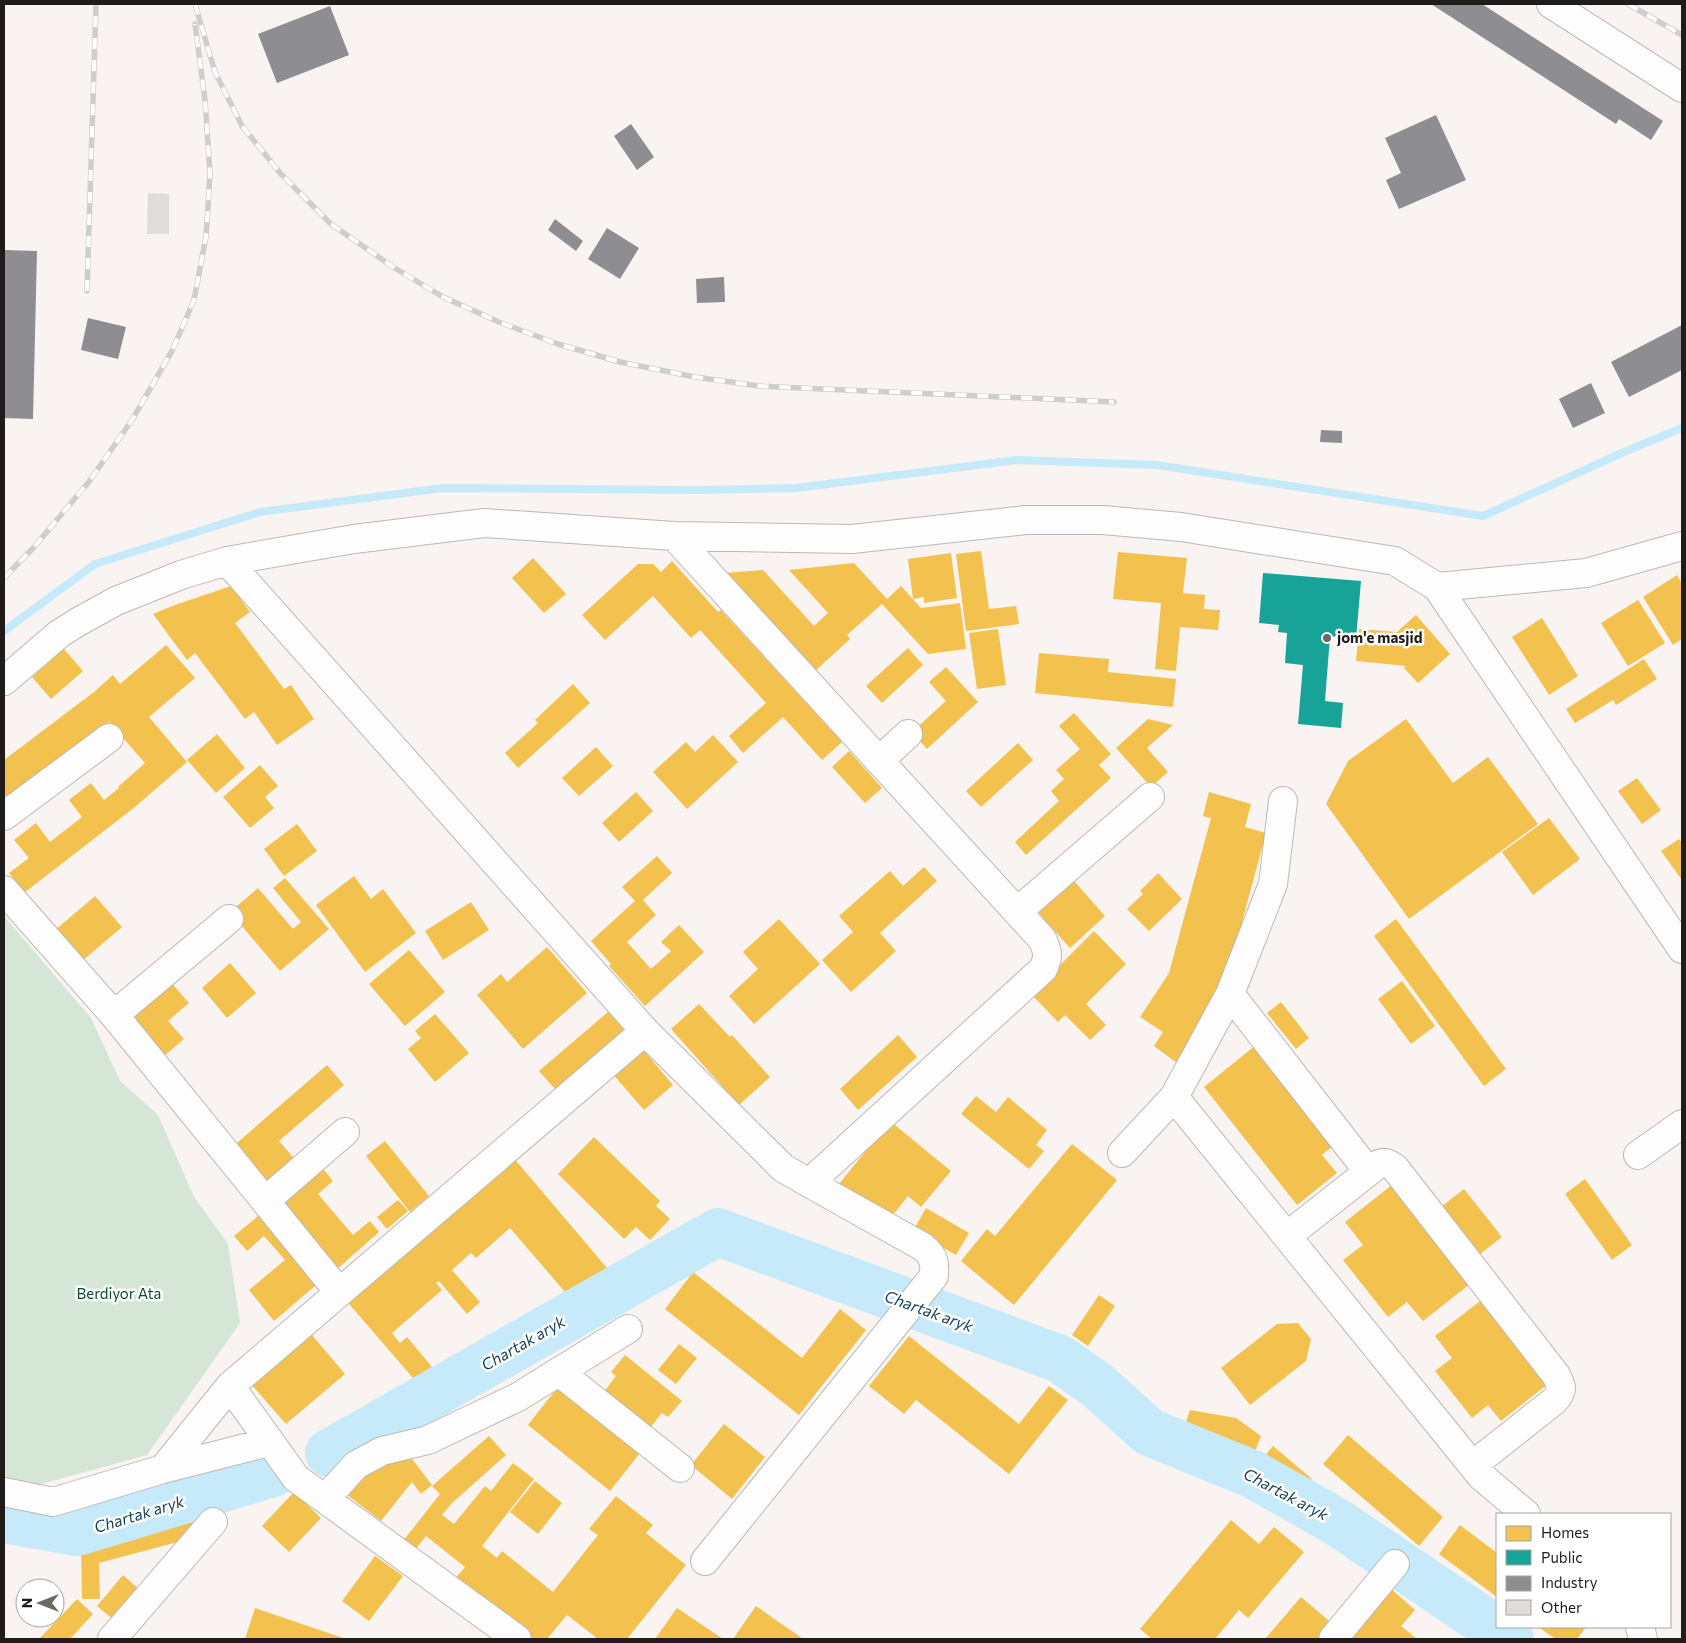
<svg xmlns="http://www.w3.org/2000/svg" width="1686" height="1643" viewBox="0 0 1686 1643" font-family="Commissioner,sans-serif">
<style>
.green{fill:#d5e5d6}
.homes{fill:#f2c14e}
.public{fill:#17a398}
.industry{fill:#8d8d92}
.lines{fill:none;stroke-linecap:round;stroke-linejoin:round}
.stream{stroke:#c6eaf9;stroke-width:8}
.river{stroke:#c6eaf9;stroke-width:48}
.building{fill:#dfdcda}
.minor-casing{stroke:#bbb8b7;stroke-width:30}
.minor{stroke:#fefdfd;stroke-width:28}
.rail-casing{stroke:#cfcecd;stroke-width:5.5}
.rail{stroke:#fff;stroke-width:4;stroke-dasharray:11;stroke-linecap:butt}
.poi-dot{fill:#6b6866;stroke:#fff;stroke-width:2}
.labels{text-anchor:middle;stroke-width:5;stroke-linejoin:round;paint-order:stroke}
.poi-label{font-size:15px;font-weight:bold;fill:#1f1c1b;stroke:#fff;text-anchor:start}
.park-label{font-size:15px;fill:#064e28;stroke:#fff}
.water-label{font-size:16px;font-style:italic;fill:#174454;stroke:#fff}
</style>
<rect width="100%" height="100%" fill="#f9f4f2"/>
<!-- green -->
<path class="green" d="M4,916l87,102 29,63 38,34 36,82 34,47 12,79 -93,132 -109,30 -34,-7z"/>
<!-- homes -->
<path class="homes" d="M981,551l8,58 27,-3 3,18 -53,7 -10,-77z
M1118,552l69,6 -4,35 22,2 -1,14 16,1 -2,20 -38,-3 -4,44 -21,-2 6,-66 -48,-4z
M951,553l6,45 -33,5v-6l-11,2 -5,-40z
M533,558l33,36 -22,19 -32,-35z
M672,561l46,51 3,-2 121,132 -20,18 -39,-43 -40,36 -14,-17 37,-33 -66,-73 -9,8 -38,-42 -48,44 -23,-25 56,-51h15l8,8z
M854,563l33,36 14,-13 20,22 39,-5 6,46 -38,5 -46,-50 -35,31 3,4 -36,33 -90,-99 39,-3 51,56 14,-13 -39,-43z
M1677,575l5,9v55l-9,6 -30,-48z
M231,586l19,26 -15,11 49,66 7,-4 23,34 -37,26 -23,-33 -9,7 -50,-66 -8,7 -34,-46 19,-8z
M1638,600l27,43 -37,23 -27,-43z
M1416,615l34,39 -32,29 -14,-15 2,-2 -50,-5 3,-32 38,3z
M1542,618l36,58 -29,19 -37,-58z
M998,629l8,56 -29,4 -8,-56z
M166,645l29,33 -46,39 38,45 -52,45 -111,86 -15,-20 20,-15 -15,-18 22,-17 14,19 32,-25 -13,-17 22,-17 13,17 15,-12 -1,-1 27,-24 -36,-41 -102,76 -3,-5v-33l90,-68 19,-17 7,9z
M908,648l15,17 -41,38 -16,-17z
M64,649l19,22 -32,28 -19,-22z
M1039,653l70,6 -1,13 68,7 -3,28 -138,-14z
M1644,659l13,20 -41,26 -3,-5 -38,23 -9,-14z
M946,667l32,35 -51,47 -15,-17 34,-31 -17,-19z
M573,684l17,19 -72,65 -13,-15 33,-30 -3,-3z
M1074,713l37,41 -12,11 12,13 -85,77 -11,-13 44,-41 -8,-10 13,-12 -8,-9 24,-21 -21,-23z
M1148,719l25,6 -26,23 21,24 -17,15 -35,-39z
M1406,719l47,64 35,-26 50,67 -129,95 -83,-115 22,-43z
M217,734l28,34 -29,25 -29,-33z
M713,735l25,27 -51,47 -34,-37 33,-30 9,10z
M1018,743l15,17 -52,47 -15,-16z
M596,747l17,19 -34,30 -17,-18z
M849,751l33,37 -17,15 -33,-36z
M260,765l18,21 -13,11 9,11 -24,20 -27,-31z
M1637,778l24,32 -19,14 -24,-33z
M636,792l17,19 -34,31 -17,-19z
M1209,792l42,12 -6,23 21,6 -32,119 -3,-1 -14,51 -40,61 -23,-17 9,-14 -23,-15 29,-44 42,-155 -8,-2z
M1549,818l31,41 -47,36 -31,-43z
M297,824l20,27 -33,25 -20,-27z
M1679,839l3,4v37l-21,-29z
M657,856l15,17 -29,27 13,15 -29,27 24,27 20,-18 -10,-9 18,-17 25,27 -59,54 -36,-40 2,-2 -20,-23 44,-40 -13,-14z
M924,867l13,14 -57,52 16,18 -45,41 -29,-32 31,-28 -14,-16 51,-45 13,15z
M1158,873l24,26 -33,32 -22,-22 16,-15 -3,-3z
M1068,874l37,42 -35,32 -37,-41z
M354,876l17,23 12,-10 33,44 -51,39 -49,-67z
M285,878l44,51 -49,42 -50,-59 28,-24 35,41 8,-7 -28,-34z
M95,896l27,31 -41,35 -27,-31z
M471,902l18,28 -46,30 -18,-29z
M779,919l41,45 -66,60 -25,-28 29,-27 -15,-17z
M1396,919l110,150 -22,17 -110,-150z
M1094,931l32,33 -40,40 20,21 -16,15 -25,-25 -7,7 -27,-28z
M547,947l40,46 -64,56 -46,-54 24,-21 6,8z
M409,950l36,42 -40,34 -36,-42z
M230,963l26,30 -29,25 -25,-30z
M169,980l20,23 -21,18 16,18 -21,18 -36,-41z
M1402,981l33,45 -24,18 -33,-45z
M1281,1002l28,36 -13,11 -29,-36z
M699,1004l31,33 2,-2 38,42 -31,28 -68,-76z
M608,1012l16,18 -69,59 -16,-18z
M435,1014l34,39 -34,29 -27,-33 13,-11 -6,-7z
M898,1035l19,22 -59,53 -18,-21z
M1256,1045l78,100 -12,10 15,18 -40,32 -93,-118z
M640,1046l33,39 -29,25 -34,-39z
M327,1065l17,20 -65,56 19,22 -31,27 -36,-42z
M976,1096l20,16 12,-15 39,33 -11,15 8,6 -15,18 -68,-55z
M890,1121l61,50 -30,36 -13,-11 -15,19 -54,-31z
M594,1137l66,64 -4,5 14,13 -20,21 -14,-13 -12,12 -66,-65z
M385,1141l44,55 -19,16 -44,-56z
M1072,1144l45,36 -103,125 -53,-44 26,-32 8,7z
M512,1156l95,112 -36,31 -61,-71 -34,30 -5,-5 -19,17 28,32 -13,12 -28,-33 -3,2 6,7 -50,43 8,10 7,-6 35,42 -16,14 -83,-96z
M320,1165l13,16 -15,13 35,41 17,-14 9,11 -44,39 -59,-68z
M1585,1179l47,66 -20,15 -47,-66z
M1397,1181l78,99 -52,41 -16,-19 -19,15 -45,-57 20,-15 -18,-23z
M1464,1189l38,48 -27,21 -38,-48z
M398,1200l10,11 -21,18 -10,-12z
M926,1208l43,25 -13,22 -43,-24z
M264,1211l59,68 -49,42 -25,-31 36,-30 -21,-24 -17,15 -13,-15z
M693,1272l109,86 38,-49 26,21 -67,85 -134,-106z
M1099,1295l16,11 -27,40 -16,-11z
M1488,1295l65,85 -52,41 -13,-16 -16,13 -37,-47 17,-13 -17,-22z
M1298,1323l13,16 -5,22 -56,44 -29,-37 56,-44z
M306,1328l39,46 -59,50 -36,-41z
M909,1336l110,88 30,-38 19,14 -59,74 -93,-74 -12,14 -35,-28z
M679,1344l18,14 -21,26 -18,-14z
M625,1355l57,46 -14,16 -6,-4 -13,16 -46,-36 13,-17 -5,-4z
M557,1388l83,65 -30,38 -82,-66z
M1190,1410l46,8 25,18 -11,29 -70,-26z
M724,1424l41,33 -33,42 -41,-34z
M1348,1435l95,82 -24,29 -96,-82z
M489,1436l17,19 -54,48 -10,12 12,9 31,-38 6,5 22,-28 21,16 -52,67 15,12 5,-7 51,41 45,-57 -9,-6 27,-33 37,29 -7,8 40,32 -59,74h-29l-31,-24 -20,24h-19l-74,-59 11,-13 -39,-31 -11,14 -12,-9 37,-47 -8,-8z
M1273,1446l39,33 -15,18 -39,-33z
M409,1455l23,30 -11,9 -9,-12 -31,39 -35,-27 16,-20z
M535,1481l27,22 -24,31 -28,-22z
M294,1492l27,26 -32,34 -27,-26z
M202,1517l-13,22 -90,24 1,36h-18l-1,-51z
M1231,1520l28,24 15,-17 30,25 -56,66 -9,-8 -24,29h-63l-12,-10z
M1460,1525l37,28v44l-58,-43z
M375,1556l28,20 -34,45 -27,-20z
M123,1575l18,16 -26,30 -18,-15z
M1389,1587l26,23 -14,16 16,13h-72z
M1301,1597l34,29 -11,13h-59z
M77,1599l16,15 -23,25h-31z
M756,1606l47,33h-70z
M255,1608l91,31h-101z
M677,1608l46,31h-68z
M1538,1627h48l-9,12h-21z"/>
<!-- public -->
<path class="public" d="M1263,573l98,8 -5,58 -26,-3 -5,65 18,2 -2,25 -43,-4 5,-59 -18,-2 2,-30 -9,-1 1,-7 -20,-2z"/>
<!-- industry -->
<path class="industry" d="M1431,4h51l181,117 -12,19 -32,-21 -3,5z
M330,6l19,49 -72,28 -19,-49z
M1436,115l30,65 -67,29 -13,-29 15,-7 -16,-35z
M631,124l23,33 -17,13 -23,-34z
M555,219l28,22 -7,10 -28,-21z
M607,228l32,20 -19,31 -32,-20z
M4,250l33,1 -4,168 -29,-1z
M724,277l1,25 -28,1 -1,-24z
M88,318l38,9 -8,32 -37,-9z
M1682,325v45l-53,27 -18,-35z
M1591,383l14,30 -32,15 -14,-29z
M1321,430l21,1v12l-22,-1z"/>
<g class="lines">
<!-- stream -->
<path class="stream" d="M4,631l91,-67 165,-52 183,-24 255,2 98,-2 221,-28 140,5 326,51 141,-64 58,-24"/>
<!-- river -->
<path class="river" d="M329,1453l389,-221 342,127 37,26 52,47 103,42 85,48 173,117
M4,1519l73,13 196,-59"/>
</g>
<!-- building -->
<path class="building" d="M148,193l21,1v40h-22z"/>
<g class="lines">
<!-- minor casing -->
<g class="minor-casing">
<path id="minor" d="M1551,4l131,84
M227,561l418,470 138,137 26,15 234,-214c6,-12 5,-18 -1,-30l-368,-403
M1437,587l149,-14 96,-27
M4,681l55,-47 19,-12 38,-21 65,-26 46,-14 127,-22 130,-16 190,13 178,3 174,-19h77l78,7 214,34 42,26 245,362
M879,761l29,-27
M1283,801l-10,83 -43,110 -56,103 307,379 45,38
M4,816l105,-78
M4,890l110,125 225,277
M1017,912l133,-115
M1230,994l138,177
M114,1015l115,-96
M1122,1153l52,-56
M1638,1155l44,-31
M265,1201l80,-69
M1287,1236l90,-71c7,-4 11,-2 18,3l161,207c6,12 8,15 -2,26l-81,64
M559,1372l121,96
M163,1469l67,-83
M4,1492l49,10 110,-33 106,-27
M325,1499l31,-34 26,-14 46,-11 90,-43 110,-68
M705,1561l229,-285c1,-13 0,-20 -11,-29l-114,-64
M1640,1627l3,12
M112,1639l101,-117
M517,1639l-221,-161 -66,-92 415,-355
M1333,1639l62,-75"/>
</g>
<!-- minor -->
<use href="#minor" class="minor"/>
<!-- rail casing -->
<g class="rail-casing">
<path id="rail" d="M195,4l20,68 27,54 39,48 50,50 62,43 50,30 56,25 59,22 62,18 75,15 64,9 355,16
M1628,4l54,31
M87,291l9,-287
M4,578l30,-31 54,-64 44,-63 40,-69 22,-51 12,-63 4,-63 -5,-74 -10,-76"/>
</g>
<!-- rail -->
<use href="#rail" class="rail"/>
</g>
<!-- markers -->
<circle class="poi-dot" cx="1327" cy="638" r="5"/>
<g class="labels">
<!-- poi labels -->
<g class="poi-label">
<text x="1337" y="643">jom'e masjid</text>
</g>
<!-- park labels -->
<g class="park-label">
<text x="119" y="1299">Berdiyor Ata</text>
</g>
<!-- water labels -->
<g class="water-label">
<text transform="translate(929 1311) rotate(20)" y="6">Chartak aryk</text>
<text transform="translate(523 1343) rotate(-30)" y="6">Chartak aryk</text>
<text transform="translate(1286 1494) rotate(28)" y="6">Chartak aryk</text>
<text transform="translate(139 1514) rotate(-17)" y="6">Chartak aryk</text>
</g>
</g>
<!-- border -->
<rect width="1686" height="1643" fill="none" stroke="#1f1c1b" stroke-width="10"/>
<!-- legend -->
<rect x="1496" y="1513" width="175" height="115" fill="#ffffff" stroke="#a5a4a4"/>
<rect x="1506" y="1526" width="25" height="15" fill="#f2c14e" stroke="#a5a4a4"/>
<text x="1541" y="1538" font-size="15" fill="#1f1c1b">Homes</text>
<rect x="1506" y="1550" width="25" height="15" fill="#17a398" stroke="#a5a4a4"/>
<text x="1541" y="1563" font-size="15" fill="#1f1c1b">Public</text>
<rect x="1506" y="1576" width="25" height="15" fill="#8d8d92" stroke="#a5a4a4"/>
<text x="1541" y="1588" font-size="15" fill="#1f1c1b">Industry</text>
<rect x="1506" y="1600" width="25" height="15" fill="#dfdcda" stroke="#a5a4a4"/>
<text x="1541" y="1613" font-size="15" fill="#1f1c1b">Other</text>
<!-- north arrow -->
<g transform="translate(40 1603) rotate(270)"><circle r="24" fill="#ffffff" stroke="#a5a4a4"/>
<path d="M0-4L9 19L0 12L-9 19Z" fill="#6b6866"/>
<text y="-8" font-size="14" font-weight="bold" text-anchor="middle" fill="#1f1c1b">N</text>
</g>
</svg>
